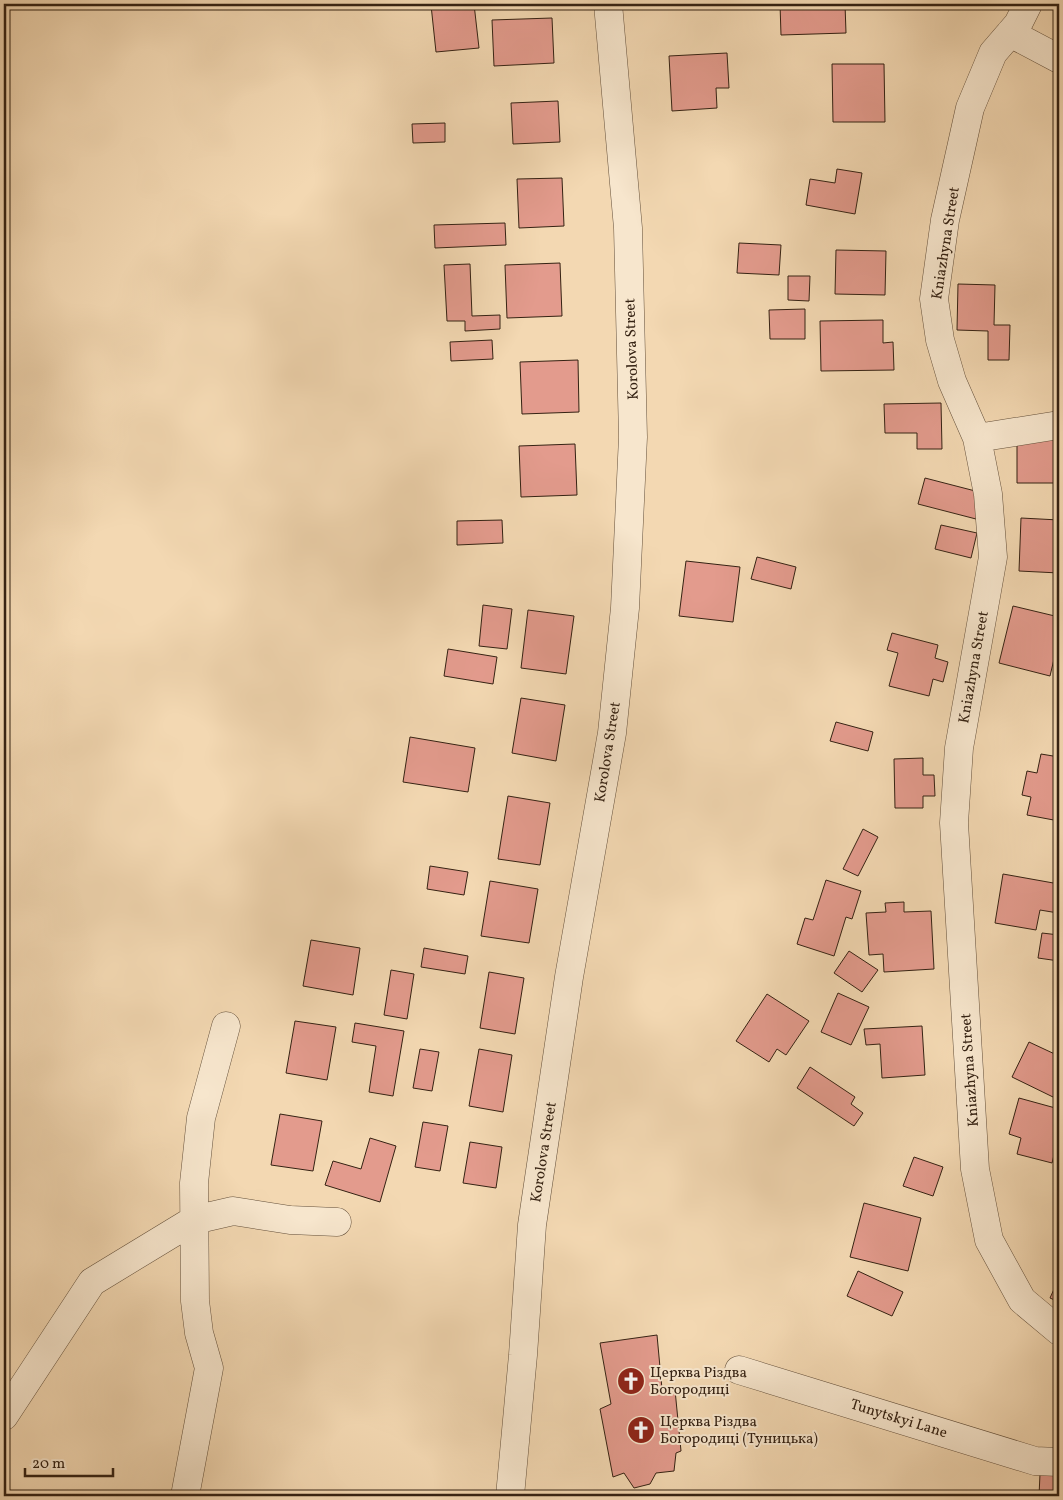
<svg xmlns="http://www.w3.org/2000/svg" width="1063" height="1500" viewBox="0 0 1063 1500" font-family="Vollkorn,serif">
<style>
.building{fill:#e39b8d;stroke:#352213}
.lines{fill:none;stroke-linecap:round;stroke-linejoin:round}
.minor-casing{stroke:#64503b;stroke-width:29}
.minor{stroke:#f7e6cd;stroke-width:28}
.labels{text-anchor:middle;stroke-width:4;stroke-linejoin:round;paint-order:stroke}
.street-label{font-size:15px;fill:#352213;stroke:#f7e6cd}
.poi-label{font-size:15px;fill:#352213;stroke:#f7e6cd;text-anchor:start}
</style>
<rect width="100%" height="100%" fill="#f3d8b2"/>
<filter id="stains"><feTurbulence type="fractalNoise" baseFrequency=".004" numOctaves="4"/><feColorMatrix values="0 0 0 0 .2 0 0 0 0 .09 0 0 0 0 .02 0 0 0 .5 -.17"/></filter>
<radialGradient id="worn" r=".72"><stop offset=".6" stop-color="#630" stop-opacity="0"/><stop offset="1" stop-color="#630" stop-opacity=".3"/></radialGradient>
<!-- building -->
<path class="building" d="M474,4l5,44 -43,4 -5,-47z
M780,4h65l1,29 -65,2z
M552,18l2,45 -60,3 -2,-46z
M727,53l2,35h-13l1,20 -45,3 -3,-55z
M832,64h52l1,58h-52z
M558,101l2,41 -47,2 -2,-41z
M445,123v19l-32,1 -1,-19z
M837,169l25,4 -7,41 -49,-9 4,-26 25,4z
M562,178l2,48 -45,2 -2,-49z
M505,223l1,22 -71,3 -1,-23z
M739,243l42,2 -2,30 -42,-2z
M836,250l50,1 -1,44 -50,-1z
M560,263l2,53 -55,2 -2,-53z
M470,264l2,52 28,-1v14l-35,2v-10h-18l-3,-56z
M788,276h22l-1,25 -21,-1z
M958,284l37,1 -1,40h16l-1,35h-21v-29l-31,-1z
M805,309v30h-35l-1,-29z
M883,320v23l10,-1 1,28 -73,1 -1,-50z
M492,340l1,19 -42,2 -1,-19z
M578,360l1,52 -57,2 -2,-52z
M941,403l1,46h-25v-16h-32l-1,-29z
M1017,436h42v47h-42z
M575,444l2,51 -56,2 -2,-51z
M925,478l58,15 -7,26 -58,-15z
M1021,518l38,2v53l-40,-2z
M502,520l1,23 -46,2v-24z
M941,525l36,8 -6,25 -36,-9z
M757,557l39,10 -5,22 -40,-10z
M686,561l54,6 -7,55 -54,-6z
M483,605l29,4 -5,40 -28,-3z
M1013,606l46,11v21l-9,38 -51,-13z
M528,610l46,6 -8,58 -45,-6z
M892,633l46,12 -3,13 13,4 -5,20 -10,-3 -4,17 -40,-10 9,-33 -11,-3z
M448,649l49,8 -4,27 -49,-8z
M521,698l44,7 -9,56 -44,-8z
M1059,713v13l-4,-2z
M836,722l37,10 -5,19 -38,-10z
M410,737l65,11 -7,44 -65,-10z
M1041,754l18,3v64l-32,-6 4,-18 -9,-2 5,-24 10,2z
M923,758v17h11l1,21h-12v12h-28l-1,-49z
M508,796l42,7 -10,62 -42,-6z
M863,829l15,8 -20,39 -15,-7z
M430,866l38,6 -4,23 -37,-6z
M1003,874l56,10 -1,29 -18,-3 -4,20 -41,-7z
M826,880l35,11 -9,28 -6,-2 -12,39 -37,-12 8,-26 8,2z
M490,881l48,8 -9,54 -48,-7z
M904,902v10l27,-1 3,58 -50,3 -1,-18 -14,1 -3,-42 20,-1 -1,-9z
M1042,933l17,2v26l-21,-3z
M311,940l49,8 -7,47 -50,-9z
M424,948l44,8 -3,18 -44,-7z
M849,951l29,19 -16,22 -28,-19z
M391,970l23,4 -7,45 -23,-4z
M489,972l35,6 -9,56 -35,-6z
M838,993l31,14 -18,38 -30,-13z
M767,994l42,27 -23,34 -9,-6 -8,13 -33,-21z
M295,1021l41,6 -9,53 -41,-7z
M355,1023l49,8 -11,65 -24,-4 7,-46 -24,-4z
M922,1026l3,49 -43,3 -2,-34 -14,1 -2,-16z
M1029,1042l30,14v28l-6,13 -41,-20z
M420,1049l19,3 -7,39 -19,-3z
M479,1049l33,6 -9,57 -34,-6z
M810,1067l45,30 -4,7 12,9 -9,13 -57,-38z
M1019,1098l40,11v26l-7,28 -35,-9 4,-16 -12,-4z
M280,1114l42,7 -9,50 -42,-6z
M423,1122l25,4 -8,45 -25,-4z
M370,1138l26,8 -16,56 -55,-17 8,-24 28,8z
M470,1142l32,5 -6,41 -33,-5z
M914,1157l29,10 -10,29 -30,-10z
M864,1203l57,15 -13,53 -58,-14z
M858,1271l45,21 -11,24 -45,-20z
M1059,1278v24l-9,-4z
M657,1335l5,54 13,1 6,61 -5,2 -2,18 -18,2 -6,11 -16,4 -10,-15 -11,4 -13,-68 11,-5 -11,-61z
M1040,1474l19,1v21h-20z"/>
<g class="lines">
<!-- minor casing -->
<g class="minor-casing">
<path id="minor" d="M1028,4l-10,20 -25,29 -23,55 -25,112 -11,79 6,41 12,41 25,57 11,56 5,63 -34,191 -5,75 21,346 14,71 33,60 37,31
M1010,33l49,26
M977,438l82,-13
M739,1370l296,91 24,1
M4,1416l88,-134 102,-62 39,-9 57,9 47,2
M185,1496l24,-128 -10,-35 -4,-32 -1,-118 7,-65 25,-92
M510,1496l13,-141 9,-130 37,-248 43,-244 13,-125 8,-171 -5,-209 -20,-224"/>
</g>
<!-- minor -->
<use href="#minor" class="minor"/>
</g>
<!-- icons -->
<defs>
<g id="church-disc" transform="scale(1.4375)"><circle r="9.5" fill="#8f2418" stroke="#f7e6cd"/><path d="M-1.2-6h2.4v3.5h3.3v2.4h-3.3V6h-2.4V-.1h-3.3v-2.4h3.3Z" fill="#fff"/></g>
</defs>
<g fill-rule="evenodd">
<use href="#church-disc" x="631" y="1381"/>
<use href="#church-disc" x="641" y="1430"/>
</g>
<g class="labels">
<!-- street labels -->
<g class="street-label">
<text transform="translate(945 243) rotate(-81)" y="5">Kniazhyna Street</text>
<text transform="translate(631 349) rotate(-92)" y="5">Korolova Street</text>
<text transform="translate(973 667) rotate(-80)" y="5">Kniazhyna Street</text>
<text transform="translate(607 752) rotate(-81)" y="5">Korolova Street</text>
<text transform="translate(969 1070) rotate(-94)" y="5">Kniazhyna Street</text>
<text transform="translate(543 1152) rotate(-81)" y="5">Korolova Street</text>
<text transform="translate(899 1418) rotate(17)" y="5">Tunytskyi Lane</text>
</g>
<!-- poi labels -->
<g class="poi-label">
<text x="650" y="1377">Церква Різдва<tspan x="650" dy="17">Богородиці</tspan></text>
<text x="660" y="1426">Церква Різдва<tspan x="660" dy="17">Богородиці (Туницька)</tspan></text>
</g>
</g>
<!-- margin -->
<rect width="1063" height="1500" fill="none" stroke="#f3d8b2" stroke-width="20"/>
<rect x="5" y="5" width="1053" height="1490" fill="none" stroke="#352213" stroke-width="2.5"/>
<rect x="10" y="10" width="1043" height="1480" fill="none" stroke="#352213"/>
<!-- scale -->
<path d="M25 1468v8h88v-8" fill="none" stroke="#352213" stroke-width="2.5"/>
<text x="32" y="1468" font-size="15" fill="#352213" stroke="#f7e6cd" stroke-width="4" paint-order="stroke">20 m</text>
<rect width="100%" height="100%" filter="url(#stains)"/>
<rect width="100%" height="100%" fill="url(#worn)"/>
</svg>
